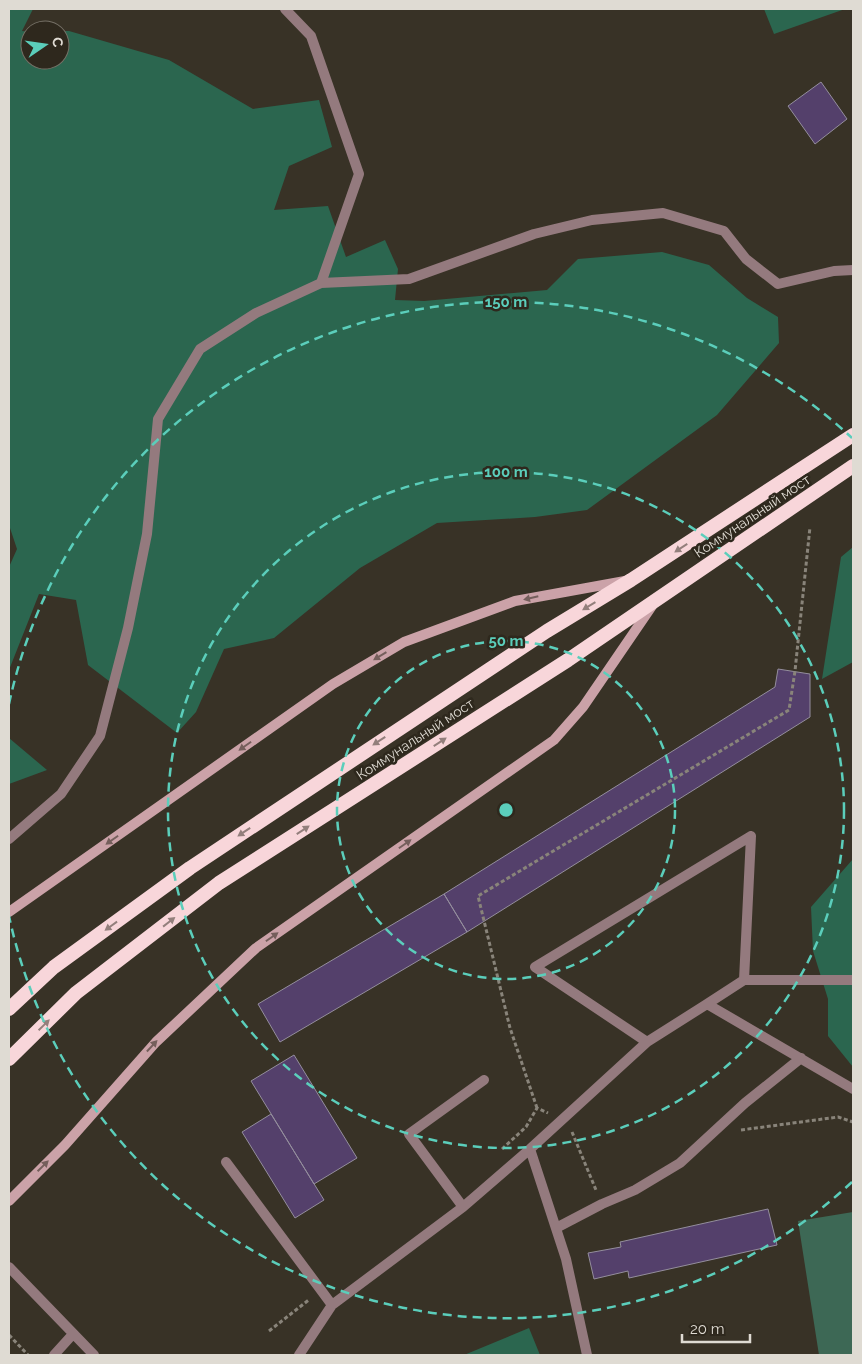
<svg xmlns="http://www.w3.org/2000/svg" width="862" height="1364" viewBox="0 0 862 1364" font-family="Raleway,sans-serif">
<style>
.green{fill:#3d6855}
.forest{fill:#2b664f}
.building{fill:#54406b;stroke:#948e9d}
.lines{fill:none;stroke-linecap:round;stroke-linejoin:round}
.path{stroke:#89847a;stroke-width:3;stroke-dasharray:4 2.5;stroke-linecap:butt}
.service{stroke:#947a7e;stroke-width:10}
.secondary{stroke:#cba2a8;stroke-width:10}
.trunk{stroke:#f8d6da;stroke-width:14}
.oneway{fill:#937f7c}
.oneway2{fill:#755f5c}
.ring{fill:none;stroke:#5bcebb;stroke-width:2.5;stroke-dasharray:9 6}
.labels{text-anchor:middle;stroke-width:5;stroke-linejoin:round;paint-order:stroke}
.street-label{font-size:14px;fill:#dfdbd3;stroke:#2e281d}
.centre{fill:#5bcebb;stroke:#2e281d;stroke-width:2.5}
.ring-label{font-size:15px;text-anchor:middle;font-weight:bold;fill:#5bcebb;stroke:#2e281d;stroke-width:5;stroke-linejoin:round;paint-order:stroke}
</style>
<rect width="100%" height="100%" fill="#383226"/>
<!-- green -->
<path class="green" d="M853,1212v143h-34l-21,-134z"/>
<!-- forest -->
<path class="forest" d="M9,9h24l-11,22 8,1v28h30v-29h9l100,29 84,49 66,-9 13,47 -43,19 -15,44 54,-4 18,51 39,-17 13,29 -3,31 29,1 123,-11 31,-31 84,-7 47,13 38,33 31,19 1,26 -62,72 -130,95 -52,7 -98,6 -77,45 -86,70 -50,11 -28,63 -19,21 -89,-68 -12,-65 -37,-6 -30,76v-103l8,-18 -8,-24z
M764,9h81l-71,25z
M853,547v115l-31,17 19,-122z
M9,738l38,32 -38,14z
M853,859v208l-25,-31v-37l-15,-48 -2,-44z
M529,1328l11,27h-76z"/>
<!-- building -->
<path class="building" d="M821,82l26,37 -32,25 -27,-38z
M778,669l32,5v43l-343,215 -23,-38 331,-207z
M444,894l23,38 -187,110 -22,-38z
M294,1055l63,103 -43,26 -63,-103z
M271,1114l53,86 -29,18 -53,-86z
M768,1209l9,36 -148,33 -1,-7 -34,8 -6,-26 33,-6 -1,-5z"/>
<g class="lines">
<!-- path -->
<path class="path" d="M537,1108l-27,-80 -32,-132 311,-186 6,-39 15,-144
M741,1130l97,-13 15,5
M572,1132l24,58
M502,1149l24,-22 11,-19 11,5
M269,1331l41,-32
M9,1335l19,20"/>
<!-- service -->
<path class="service" d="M285,9l26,27 48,138 -38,109
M9,839l52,-45 39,-58 28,-108 19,-94 11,-115 42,-70 56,-36 65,-30 88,-4 125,-45 58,-14 71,-7 61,18 22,28 32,25 56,-13 19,-1
M744,980l7,-144
M707,1004l37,-24h109
M647,1042l-112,-75 216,-131
M530,1149l36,110 21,96
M226,1162l106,143
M463,1207l-54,-73 75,-54
M558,1227l44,-23 33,-14 45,-27 65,-60 56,-45
M9,1267l85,88
M54,1355l19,-21
M299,1355l33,-50 131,-98 67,-58 117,-107 60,-38 146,85"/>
<!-- secondary -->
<path class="secondary" d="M9,912l324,-228 71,-42 111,-41 110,-20
M9,1201l56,-56 91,-103 100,-94 298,-208 29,-33 69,-101"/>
<!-- trunk -->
<path class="trunk" d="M9,1009l45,-42 136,-99 357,-237 84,-51 222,-145
M9,1059l67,-66 143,-110 349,-223 285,-194"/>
</g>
<!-- one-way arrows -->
<defs><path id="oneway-solid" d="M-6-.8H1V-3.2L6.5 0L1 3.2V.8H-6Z" transform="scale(1.25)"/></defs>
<g class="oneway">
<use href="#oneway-solid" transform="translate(681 548) rotate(147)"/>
<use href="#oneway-solid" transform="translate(589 606) rotate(149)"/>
<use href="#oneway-solid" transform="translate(379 741) rotate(147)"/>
<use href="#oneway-solid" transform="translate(440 742) rotate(-33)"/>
<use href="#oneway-solid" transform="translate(303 830) rotate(-33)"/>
<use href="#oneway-solid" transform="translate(244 832) rotate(146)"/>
<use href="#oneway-solid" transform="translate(169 922) rotate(-38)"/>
<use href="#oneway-solid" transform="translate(111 926) rotate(144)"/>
<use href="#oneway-solid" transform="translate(44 1025) rotate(-44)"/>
</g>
<g class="oneway2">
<use href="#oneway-solid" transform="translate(531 598) rotate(167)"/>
<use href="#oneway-solid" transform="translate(380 656) rotate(149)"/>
<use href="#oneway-solid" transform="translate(245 746) rotate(145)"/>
<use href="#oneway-solid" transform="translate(112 840) rotate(145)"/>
<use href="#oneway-solid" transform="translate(405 844) rotate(-35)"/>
<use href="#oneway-solid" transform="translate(272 937) rotate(-35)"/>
<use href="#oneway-solid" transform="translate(152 1046) rotate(-47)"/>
<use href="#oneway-solid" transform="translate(43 1166) rotate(-44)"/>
</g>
<!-- distance rings -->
<g class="ring">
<circle cx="506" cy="810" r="169"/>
<circle cx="506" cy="810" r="338"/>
<path d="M852 1182A508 508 0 0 1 9 916M9 704A508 508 0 0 1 852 438"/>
</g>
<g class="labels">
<!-- street labels -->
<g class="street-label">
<text transform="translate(752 516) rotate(-34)" y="5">Коммунальный мост</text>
<text transform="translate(415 739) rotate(-33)" y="5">Коммунальный мост</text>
</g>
</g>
<circle cx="506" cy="810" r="8" class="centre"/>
<g class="ring-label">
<text x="506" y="307">150 m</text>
<text x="506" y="477">100 m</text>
<text x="506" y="646">50 m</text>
</g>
<!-- border -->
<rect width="862" height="1364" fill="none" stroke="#dfdbd3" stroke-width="20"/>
<!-- north arrow -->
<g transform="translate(45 45) rotate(77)"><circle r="24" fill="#2e281d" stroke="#757066"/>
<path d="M0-4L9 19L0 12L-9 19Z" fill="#5bcebb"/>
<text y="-8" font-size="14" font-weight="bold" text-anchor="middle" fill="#dfdbd3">С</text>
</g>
<!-- scale -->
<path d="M682 1334v8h68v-8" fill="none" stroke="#dfdbd3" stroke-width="2.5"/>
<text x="690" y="1334" font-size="15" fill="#dfdbd3" stroke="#2e281d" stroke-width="4" paint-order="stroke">20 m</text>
</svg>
